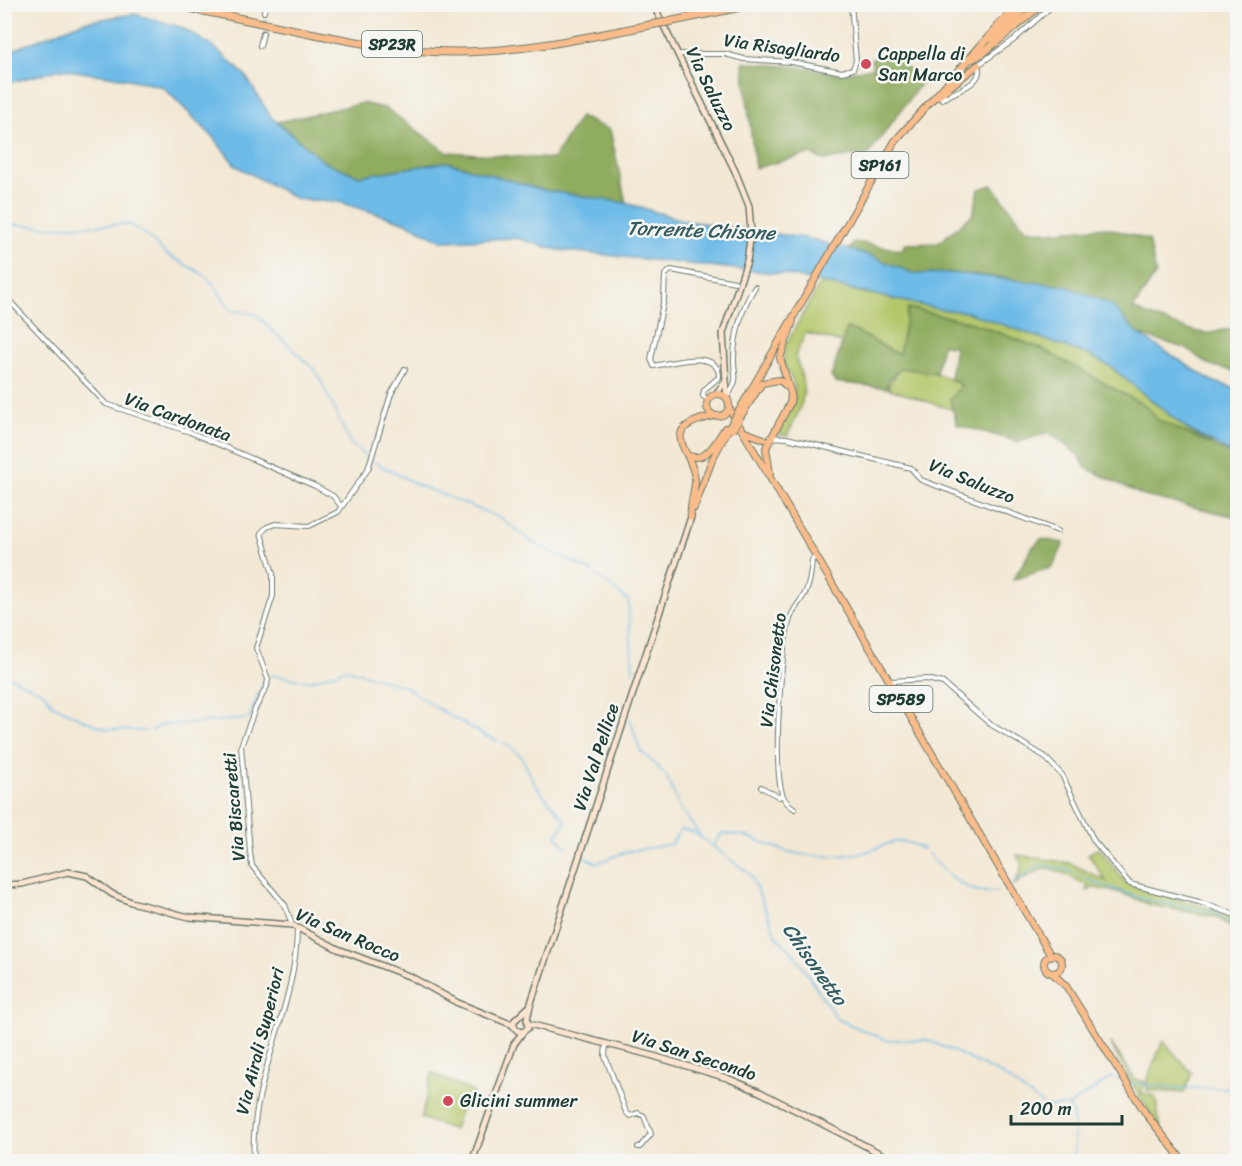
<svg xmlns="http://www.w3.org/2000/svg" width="1242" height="1166" viewBox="0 0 1242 1166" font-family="Sriracha,sans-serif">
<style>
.green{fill:#b4c76a;stroke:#6a824f;stroke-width:1.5}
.forest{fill:#8fac5e;stroke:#577449;stroke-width:1.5}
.water{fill:#6ebbe8;stroke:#467c8e;stroke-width:1.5}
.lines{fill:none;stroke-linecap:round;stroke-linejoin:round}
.stream{stroke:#6ebbe8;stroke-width:1.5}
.street-tunnel{stroke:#c9c6b4;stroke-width:4;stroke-dasharray:4 2;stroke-linecap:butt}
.street-casing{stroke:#69796c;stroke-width:6}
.secondary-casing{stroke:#69796c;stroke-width:8}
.primary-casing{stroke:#69796c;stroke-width:8}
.highway-casing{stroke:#69796c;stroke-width:9}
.street{stroke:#fff;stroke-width:4}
.secondary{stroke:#fde4d0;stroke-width:5}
.primary{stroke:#f9bc8a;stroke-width:6}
.highway{stroke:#f9bc8a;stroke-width:7}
.primary-bridge-casing{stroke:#69796c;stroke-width:8;stroke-linecap:butt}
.highway-bridge-casing{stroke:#69796c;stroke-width:9;stroke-linecap:butt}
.primary-bridge{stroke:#f9bc8a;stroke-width:6}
.highway-bridge{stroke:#f9bc8a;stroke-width:7}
.poi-dot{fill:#d1495b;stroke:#f6f6f2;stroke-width:2}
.labels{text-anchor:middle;stroke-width:5;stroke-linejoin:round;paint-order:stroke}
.shield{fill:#f6f6f2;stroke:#60746d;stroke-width:1.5}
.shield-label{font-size:16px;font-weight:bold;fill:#1f3d34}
.street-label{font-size:18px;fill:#1f3d34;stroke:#f6f6f2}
.poi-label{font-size:18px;fill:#1f3d34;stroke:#f6f6f2;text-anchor:start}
.water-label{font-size:20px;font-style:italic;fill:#335c61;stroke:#f6f6f2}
</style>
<rect width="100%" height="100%" fill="#f6f6f2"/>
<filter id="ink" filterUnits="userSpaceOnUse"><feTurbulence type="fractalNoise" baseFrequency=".0167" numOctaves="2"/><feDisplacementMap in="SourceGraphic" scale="12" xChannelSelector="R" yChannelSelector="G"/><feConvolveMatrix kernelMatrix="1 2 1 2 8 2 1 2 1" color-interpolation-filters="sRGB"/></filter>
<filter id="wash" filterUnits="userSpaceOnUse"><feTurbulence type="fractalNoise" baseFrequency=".008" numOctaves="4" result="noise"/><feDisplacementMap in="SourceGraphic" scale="24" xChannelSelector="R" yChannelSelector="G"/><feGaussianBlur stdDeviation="1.35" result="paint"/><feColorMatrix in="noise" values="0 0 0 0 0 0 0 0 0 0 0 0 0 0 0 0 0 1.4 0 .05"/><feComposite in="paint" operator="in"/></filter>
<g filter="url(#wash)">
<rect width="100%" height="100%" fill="#f3e8d4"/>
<!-- green -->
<path class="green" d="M820,283l118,26 29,3 122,43 22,12 78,64 24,14 -55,-25 -12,-14 -104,-57 -69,-26 -64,-15 -10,46c-19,-7 -32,-20 -52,-26l-5,15 -36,-10 -11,23c15,38 9,45 -8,80l-11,-3 19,-34 -1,-15 -11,-22 2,-16z
M900,368l36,5 26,12 -6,26 -69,-23z
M1099,848l27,35 111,34v15l-20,-15 -66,-12 -32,-13 -26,-4 -6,3v-6c-36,-17 -38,-25 -73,0l8,-19 -5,-11 53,8 36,18 -18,-27z
M1163,1041l29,32 -8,20 -37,-3v-10z
M1110,1042l25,37 10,3 -4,11 14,3 6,34 -29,-46z
M432,1073l41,19 -4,17 -8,-1 -7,22 -33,-12z"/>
<!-- forest -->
<path class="forest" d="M886,53l11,2 7,11 20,13 -55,75 -45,6 -15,-6 -54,14 -12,-106 65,6 30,6 35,-6 -2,-9z
M362,103l25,6 60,43 106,7 27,-42 30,13 16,73 -83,-13 -96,-28 -88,14 -35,-14 -46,-40z
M992,185l34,44 23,3 56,-5 44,13 7,34 -23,35c15,6 62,26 77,24 11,-2 16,-5 27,-2v41l-27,-7 -25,-17 -48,-14 -26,-29 -104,-27 -54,-5 -38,1 -66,-25 6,-7 46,8 5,-6 32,-1 35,-29 6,-25z
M908,308l65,15 69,26 104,57 12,14 79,37v60l-93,-21 -58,-28 -7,-12 -30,-24 -29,10 -63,-17 -7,-25 11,-15 -11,-7 5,-32 -13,-1 -6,28 -36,-5 -11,12 -3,8 -51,-6 -4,-5 16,-49c20,6 33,19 52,26z
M1041,539l23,4 -11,24 -40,13 19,-32z"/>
<!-- water -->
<path class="water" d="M134,14l47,13 33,20 31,28 26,42 53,45 35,14 88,-14 96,28 83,13 60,18 125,18 57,16 47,19 38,-1 113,13 45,19 27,29 74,47 25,8v67l-50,-27 -76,-62 -22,-12 -122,-43 -29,-3 -155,-35 -225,-24 -42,-12 -74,3 -35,-18 -68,-21 -42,-3 -61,-33 -24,-30 -49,-49 -34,-8 -68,-10 -56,15v-31l78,-31z"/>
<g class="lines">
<!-- stream -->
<path class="stream" d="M4,224l49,3 76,-3 16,10 21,20 38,21 10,9 16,26 25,4 62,58 33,71 18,16
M374,462l44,23 83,33 29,23 63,31
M597,575l31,25 5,71
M4,674l40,19 9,12 33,16 21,8 38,2
M270,675l39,6 38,-12 59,18 29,20 50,29 13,5
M630,719l10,31 26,25 14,33 21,29
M151,731l10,-6 87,-6 17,-41
M503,742l18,14 15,30 30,35 -10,15 11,11
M713,846l9,-13 23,3 25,9
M772,846c24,11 58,12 84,8 32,-5 33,-22 67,-5
M928,854c18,19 40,44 70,37
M584,857l13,6 29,-11 45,-8 10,-15 14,4 56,42 26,62 17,17 43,65 49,21h41l26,11 49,24 44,32 22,-1 44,-29 9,3
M1013,883l26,-18 23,3 34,15 47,16 73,14 22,17
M1130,1083l51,5h51l6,4
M1069,1107l4,6 2,49"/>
</g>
</g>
<g filter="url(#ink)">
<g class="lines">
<!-- street-tunnel -->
<path class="street-tunnel" d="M263,33l1,-21"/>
<!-- street casing -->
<g class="street-casing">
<path id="street" d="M264,12l1,-8
M260,46l3,-13
M678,54h47l19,5 47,3 51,10 11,-3 3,-8 -5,-57
M942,99c13,-8 43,-15 36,-34l37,-26 39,-35
M4,295l102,109 84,28 125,54 18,10 8,10
M727,397c14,-22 6,-19 7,-41 1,-22 8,-50 21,-69
M708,400l-5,-4 1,-6 15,-13c0,-29 -48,-14 -65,-11l-3,-7 13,-60 1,-24 6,-5 64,12
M770,437l17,1 124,30 10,12 137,51
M891,681l36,-2 16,4 47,41 54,32 18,19 32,66 36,43 69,18 39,14
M761,787l18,10 3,-3
M795,809c-6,-4 -10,-7 -12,-13 -11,-29 -2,-143 6,-174 3,-12 9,-17 15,-27 6,-9 7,-24 8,-35l4,-4
M292,925l-7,-20 -33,-39 -2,-14 -9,-106 14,-37 12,-23 1,-7 -12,-31 17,-52v-22l-12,-41 6,-6 8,-3 34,2 29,-14 30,-43 23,-75 14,-25
M606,1044l-1,12 21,56 4,4 8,-3 6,3 7,18 -11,13h-2
M254,1162c-6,-82 43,-153 43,-234"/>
</g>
<!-- secondary casing -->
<g class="secondary-casing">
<path id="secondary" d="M653,4l82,167 14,35 2,27 -4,28 -24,72 4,65
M716,394l9,-12
M4,885l18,-1 46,-12 19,4 25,18 19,8 58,15 103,8 46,24 73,28 47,26 55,22
M530,1006l-16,15v6l4,4 5,1 5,-4 -1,-9 3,-13 161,-489
M529,1024l121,31 77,23 33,14 137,70
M472,1162l42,-118 9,-12"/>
</g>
<!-- primary casing -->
<g class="primary-casing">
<path id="primary" d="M937,97l41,-32
M707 405a11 11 0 1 1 22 0a11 11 0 1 1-22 0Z
M729,408l322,548
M737,414l158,-273 63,-70
M739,419l23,-36 17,-3 9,7
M745,432l19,7
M687,455c19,9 29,-13 38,-27
M770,473l-4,-25 24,-45 1,-9 -11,-36 13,-37
M694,508l18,-48 18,-34
M691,517c-2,-12 4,-24 4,-37 -1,-30 -42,-51 19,-64
M1044 964a9 9 0 1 1 18 0a9 9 0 1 1-18 0Z
M1052,973l14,13 80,128 38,48"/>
</g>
<!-- highway casing -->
<g class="highway-casing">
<path id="highway" d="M170,4l87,18
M668,22l87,-18
M270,25c61,12 122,27 185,27 68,0 134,-15 200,-28
M993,39l36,-35
M971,59l12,-6 59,-49
M957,73l61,-69"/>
</g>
<!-- street -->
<use href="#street" class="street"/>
<!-- secondary -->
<use href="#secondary" class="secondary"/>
<!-- primary -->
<use href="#primary" class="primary"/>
<!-- highway -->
<use href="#highway" class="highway"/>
<!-- primary-bridge casing -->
<g class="primary-bridge-casing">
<path id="primary-bridge" d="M730,426l7,-12
M733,430l6,-11"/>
</g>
<!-- highway-bridge casing -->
<g class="highway-bridge-casing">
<path id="highway-bridge" d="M257,22l13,3
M655,24l13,-2"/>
</g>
<!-- primary-bridge -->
<use href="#primary-bridge" class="primary-bridge"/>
<!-- highway-bridge -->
<use href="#highway-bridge" class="highway-bridge"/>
</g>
</g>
<!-- markers -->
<g class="poi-dot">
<circle cx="866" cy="64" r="6"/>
<circle cx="448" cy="1101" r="6"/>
</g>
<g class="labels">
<!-- shield labels -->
<g class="shield">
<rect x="362" y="31" width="60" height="26" rx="4.5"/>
<rect x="851.5" y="152" width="57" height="26" rx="4.5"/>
<rect x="869.5" y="686" width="63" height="26" rx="4.5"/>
</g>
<g class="shield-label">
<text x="392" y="50">SP23R</text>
<text x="880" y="171">SP161</text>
<text x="901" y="705">SP589</text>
</g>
<!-- street labels -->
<g class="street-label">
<text transform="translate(782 48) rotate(8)" y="6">Via Risagliardo</text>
<text transform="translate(711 89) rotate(64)" y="6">Via Saluzzo</text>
<text transform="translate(178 417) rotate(20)" y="6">Via Cardonata</text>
<text transform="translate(972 481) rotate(22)" y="6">Via Saluzzo</text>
<text transform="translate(773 670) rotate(-83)" y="6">Via Chisonetto</text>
<text transform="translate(596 757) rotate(-72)" y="6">Via Val Pellice</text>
<text transform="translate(234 807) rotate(-95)" y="6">Via Biscaretti</text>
<text transform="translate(348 935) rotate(23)" y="6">Via San Rocco</text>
<text transform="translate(260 1041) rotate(-76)" y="6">Via Airali Superiori</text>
<text transform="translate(694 1055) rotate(18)" y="6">Via San Secondo</text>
</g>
<!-- poi labels -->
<g class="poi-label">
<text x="878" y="60">Cappella di<tspan x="878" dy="21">San Marco</tspan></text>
<text x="460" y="1107">Glicini summer</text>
</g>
<!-- water labels -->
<g class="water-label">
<text transform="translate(701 230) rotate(2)" y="7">Torrente Chisone</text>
<text transform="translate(815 964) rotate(55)" y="7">Chisonetto</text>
</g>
</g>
<!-- margin -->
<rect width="1242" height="1166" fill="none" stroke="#f6f6f2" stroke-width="24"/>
<!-- scale -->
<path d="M1011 1115v9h111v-9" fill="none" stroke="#1f3d34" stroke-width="3"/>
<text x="1020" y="1115" font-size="18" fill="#1f3d34" stroke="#f6f6f2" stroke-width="4.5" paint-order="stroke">200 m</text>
</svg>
